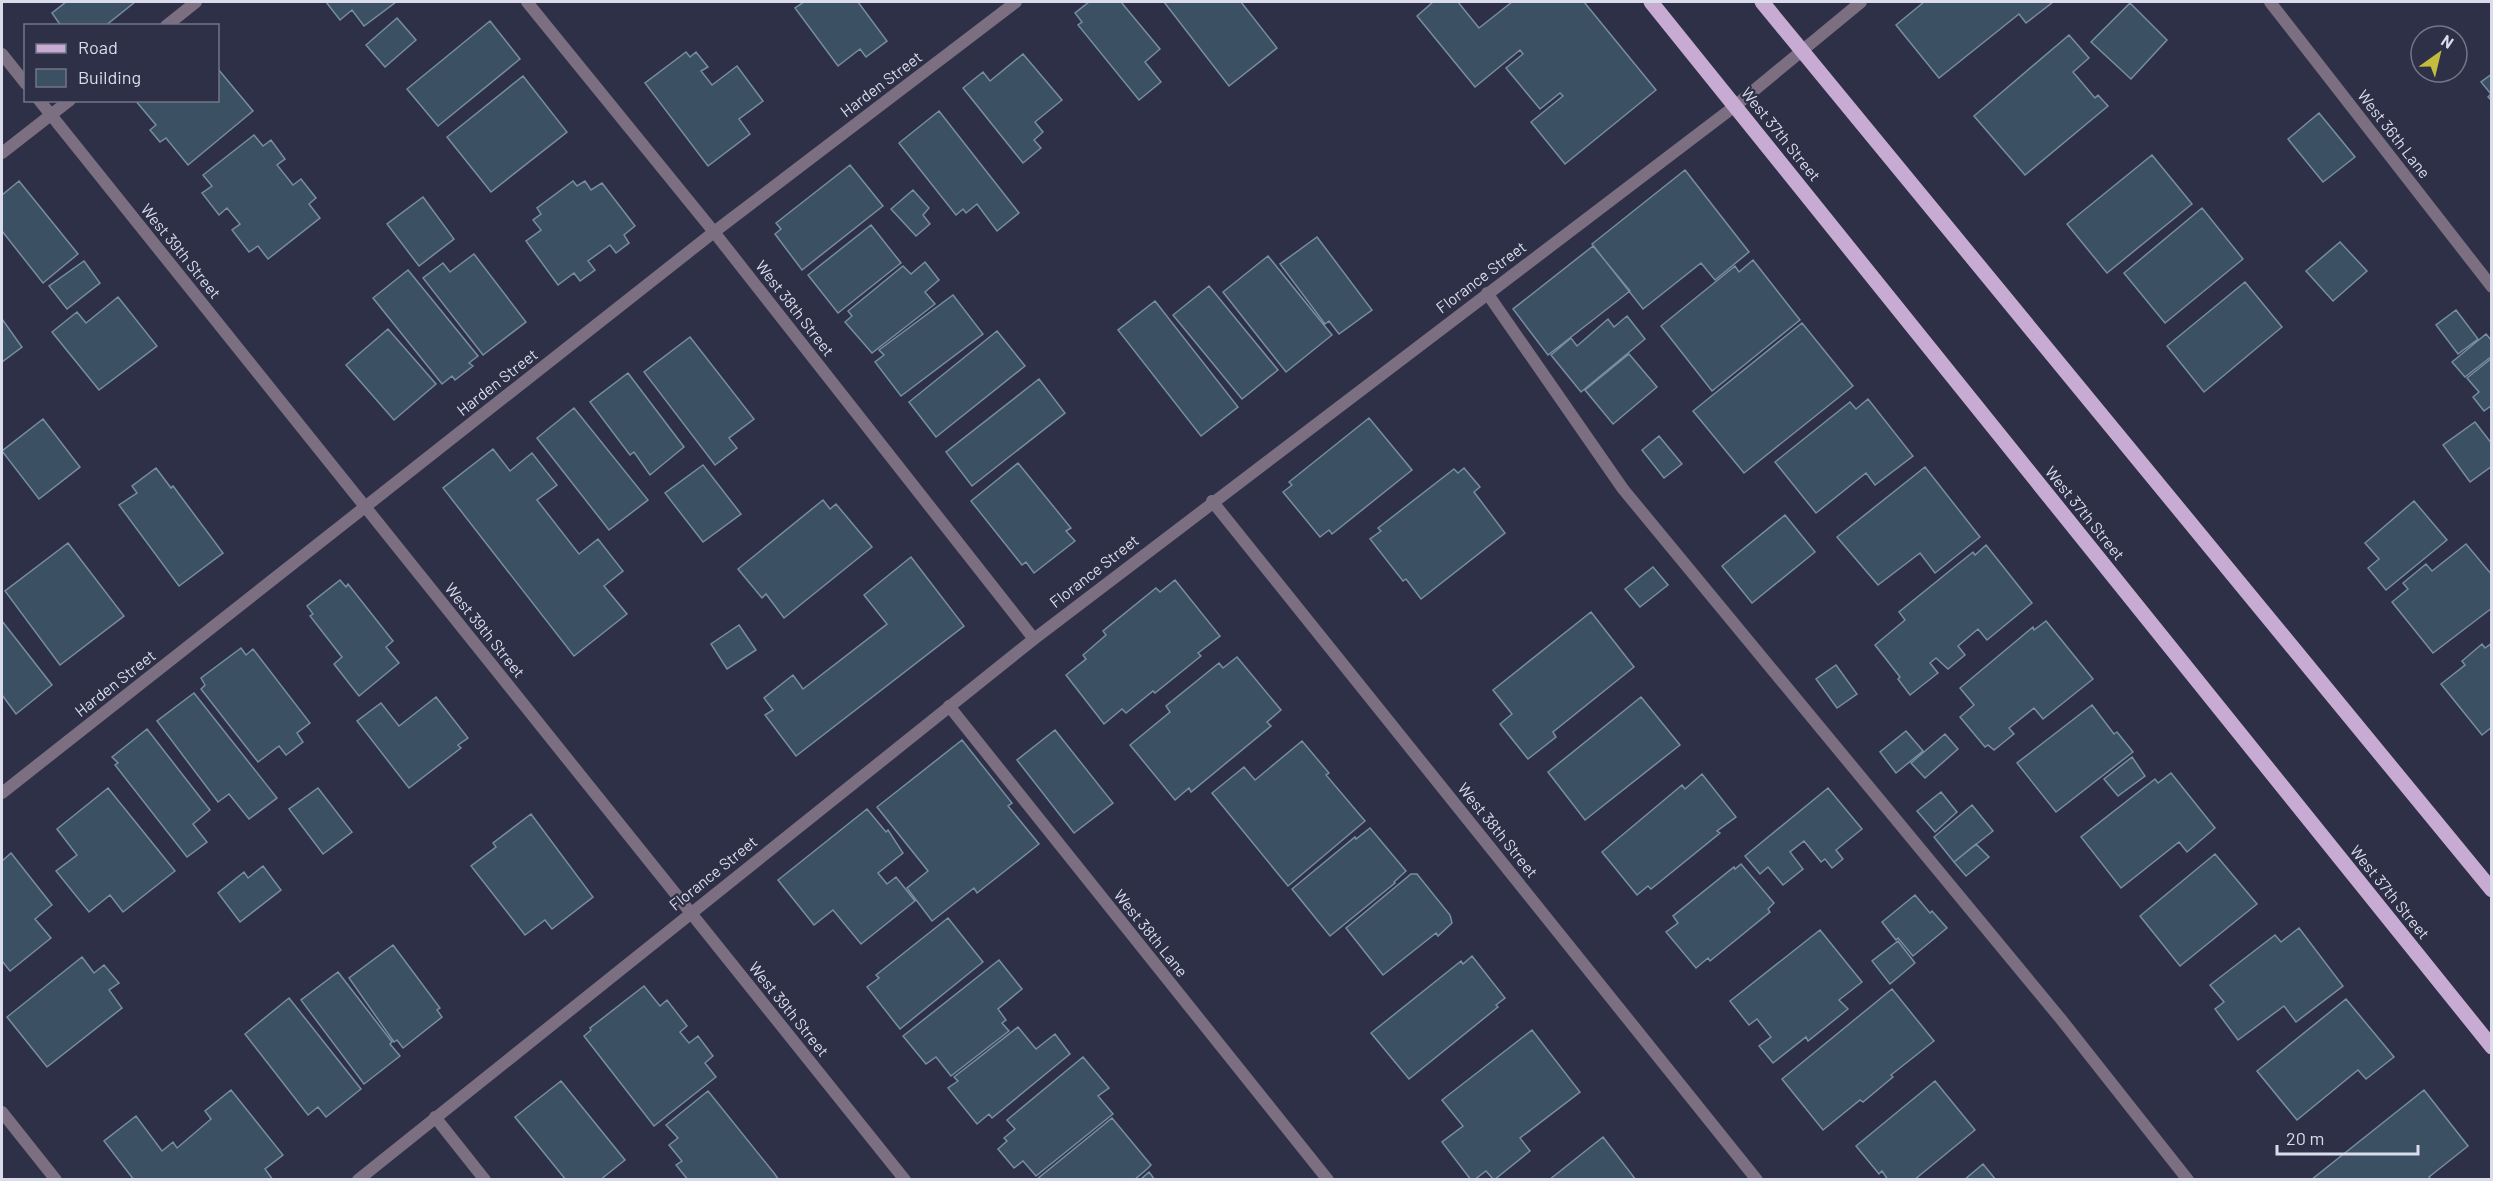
<svg xmlns="http://www.w3.org/2000/svg" width="2493" height="1181" viewBox="0 0 2493 1181" font-family="Barlow,sans-serif">
<style>
.building{fill:#3b5063;stroke:#768da2;stroke-width:1.5}
.lines{fill:none;stroke-linecap:round;stroke-linejoin:round}
.lane{stroke:#7d6f82;stroke-width:12}
.street{stroke:#7d6f82;stroke-width:12}
.primary{stroke:#c7abd2;stroke-width:15}
.labels{text-anchor:middle;stroke-width:4.5;stroke-linejoin:round;paint-order:stroke}
.street-label{font-size:16px;fill:#dadceb;stroke:#2e3047}
</style>
<rect width="100%" height="100%" fill="#2e3047"/>
<!-- building -->
<path class="building" d="M66,2h69l-30,24h-44l-9,-13z
M326,2h70l-32,24 -12,-16 -12,10z
M804,2h54l29,39 -21,16 -6,-8 -22,17 -43,-58z
M1089,2h32l39,47 -15,13 16,20 -22,18 -61,-75 4,-3 -7,-9z
M1164,2h77l36,46 -48,38z
M1433,2h25l21,26 33,-26h72l72,88 -91,74 -34,-42 32,-26 -3,-3 -20,16 -34,-41 17,-14 -3,-4 -45,37 -58,-71z
M1924,2h129l-27,21 -7,-9 -80,64 -43,-53z
M2130,3l37,37 -36,39 -40,-37z
M397,18l19,22 -31,27 -19,-22z
M490,21l30,38 -82,67 -31,-37z
M2069,35l20,23 -16,14 22,26 3,-3 10,11 -83,69 -51,-59z
M686,52l4,5 6,-5 12,15 -7,4 11,14 25,-19 26,35 -24,18 11,15 -42,32 -63,-83z
M1023,54l39,46 -27,22 8,10 -9,8 7,8 -18,15 -60,-75 20,-16 7,9z
M218,69l35,42 -65,54 -22,-27 -6,4 -10,-12 6,-5 -21,-25h83z
M2492,74v27l-4,-4 3,-3 -10,-12z
M523,76l44,56 -76,60 -44,-55z
M939,111l80,102 -22,18 -20,-27 -11,9 -3,-4 -7,6 -57,-72z
M2319,113l36,44 -32,25 -35,-43z
M254,135l9,11 8,-6 14,19 -8,6 16,20 8,-6 15,19 -7,6 11,14 -52,41 -10,-13 -9,6 -17,-22 8,-6 -13,-16 -8,7 -17,-22 10,-7 -9,-11z
M2152,155l40,49 -85,69 -40,-49z
M850,165l33,41 -81,64 -27,-36 6,-5 -5,-6z
M1685,170l64,82 -34,28 -14,-17 -58,46 -51,-65z
M19,181l59,73 -35,29 -41,-52v-36z
M573,181l4,5 8,-5 6,9 11,-7 33,43 -11,9 5,8 -13,10 -6,-8 -22,16 7,9 -15,11 -6,-8 -16,12 -32,-44 15,-11 -8,-10 8,-6 -4,-6z
M913,190l16,18 -6,7 7,9 -14,12 -25,-27z
M423,197l31,42 -35,27 -32,-42z
M2202,208l41,51 -78,64 -41,-50z
M871,225l30,38 -63,50 -30,-38z
M1317,237l55,73 -33,24 -10,-13 -4,3 -45,-60z
M2340,242l27,29 -34,30 -27,-30z
M1593,246l37,45 -82,64 -35,-46z
M474,254l52,68 -43,33 -60,-77 20,-15 7,9z
M1268,256l64,79 -46,37 -63,-80z
M1753,260l47,60 -88,71 -51,-65 74,-60 4,6z
M84,261l16,22 -33,26 -18,-23z
M925,262l14,18 -14,12 10,12 -63,49 -27,-31 7,-6 -4,-5 55,-45 8,8z
M408,270l70,86 -9,7 4,3 -18,14 -3,-4 -10,8 -69,-86z
M2245,282l37,45 -78,65 -37,-46z
M1209,286l69,84 -36,29 -69,-84z
M953,295l30,39 -82,62 -26,-34 9,-7 -5,-5z
M118,297l39,49 -58,44 -47,-58 25,-20 9,11z
M1155,301l83,106 -37,29 -83,-106z
M2456,310l22,29 -20,15 -22,-29z
M1627,316l18,23 -64,53 -30,-37 20,-17 6,8 31,-27 6,8z
M2,319l20,28 -20,15z
M1802,323l51,63 -109,87 -51,-62z
M388,329l48,55 -42,36 -48,-55z
M997,331l28,35 -89,71 -27,-35z
M2486,334l6,7v15l-27,21 -13,-15z
M690,337l64,82 -25,19 8,10 -22,17 -71,-93z
M1629,354l28,33 -44,37 -28,-34z
M2492,358v47l-8,6 -11,-14 6,-5 -12,-14z
M628,373l56,74 -34,28 -16,-23 -4,3 -40,-53z
M1039,379l26,34 -93,73 -26,-34z
M1868,399l45,57 -38,29 -9,-12 -50,40 -41,-51 75,-60 6,7z
M574,408l74,92 -39,30 -72,-92z
M1369,418l43,52 -80,64 -3,-4 -9,7 -37,-45 9,-7 -3,-3z
M43,419l37,48 -41,32 -37,-48z
M2475,422l17,22v22l-22,16 -27,-37z
M1659,436l23,28 -18,14 -22,-28z
M493,449l17,22 22,-18 25,32 -20,15 42,54 19,-15 25,32 -19,15 23,28 -53,42 -131,-168z
M1018,463l53,65 -5,3 9,10 -41,32 -8,-11 -4,3 -51,-64z
M703,465l38,49 -38,28 -38,-49z
M1925,467l55,70 -45,36 -15,-20 -42,32 -41,-48z
M156,468l15,20 2,-2 50,67 -44,33 -60,-81 18,-12 -5,-7z
M1464,468l16,19 -6,5 31,41 -84,66 -15,-20 -3,2 -33,-42 11,-8 -3,-3 76,-59 4,4z
M823,500l7,9 6,-5 36,43 -88,71 -18,-24 -4,4 -24,-29z
M2414,501l33,39 -61,50 -18,-22 11,-9 -14,-16z
M1785,515l30,37 -63,51 -30,-37z
M68,543l56,73 -64,49 -55,-74z
M2466,544l26,31v33l-59,45 -41,-51 16,-13 -5,-6 23,-19 6,7z
M1986,545l46,58 -45,37 -9,-11 -20,17 7,9 -17,14 -12,-11 -6,5 8,10 -28,22 -12,-16 2,-2 -25,-32 30,-25 -6,-8 74,-60 2,3z
M911,557l53,69 -168,130 -31,-41 8,-5 -9,-12 29,-23 10,14 84,-65 -23,-29z
M1653,567l15,18 -28,22 -15,-18z
M340,580l6,7 2,-3 45,57 -7,6 13,16 -40,33 -25,-32 8,-7 -32,-41 3,-2 -6,-8z
M1175,580l45,56 -22,17 3,3 -46,37 -2,-2 -27,22 -4,-4 -18,15 -38,-49 20,-16 -3,-4 23,-20 -3,-4 53,-43 4,4z
M1591,612l43,55 -81,65 3,5 -28,22 -28,-35 12,-10 -19,-24z
M2,621l50,64 -36,29 -14,-19z
M2046,621l47,58 -50,40 -9,-11 -25,20 5,6 -20,16 -6,-5 -3,2 -25,-30 14,-12 -14,-17 73,-61 1,3z
M739,625l17,25 -29,19 -16,-25z
M2492,643v84l-10,8 -41,-51 24,-19 -3,-4 20,-17 3,4z
M241,648l5,7 7,-6 57,74 -13,10 6,9 -17,13 -7,-9 -21,16 -57,-73 4,-4 -4,-7z
M1237,657l44,53 -14,12 4,4 -80,66 -2,-4 -14,12 -45,-55 40,-33 -4,-6 53,-43 4,5z
M1836,665l21,29 -20,14 -21,-29z
M194,693l83,105 -28,21 -20,-25 -11,8 -61,-81z
M436,697l32,41 -10,7 3,3 -52,40 -52,-67 24,-18 18,23z
M1641,697l39,48 -95,75 -37,-48z
M2092,705l22,29 3,-2 16,20 -77,60 -39,-49z
M147,729l63,81 -17,14 14,18 -20,15 -72,-92 3,-2 -6,-6z
M1055,730l58,73 -39,30 -57,-73z
M1906,731l17,20 -27,22 -16,-21z
M1945,734l13,15 -33,29 -14,-15z
M962,740l50,63 -4,3 31,38 -62,49 -3,-5 -42,33 -25,-33 21,-17 -51,-64z
M1302,741l27,32 -3,2 39,46 -77,65 -76,-93 32,-26 11,13z
M2132,757l13,19 -27,20 -14,-17z
M2171,773l44,55 -28,24 -8,-10 -58,46 -40,-51 74,-58 3,4z
M1702,774l34,43 -19,14 3,2 -69,56 -3,-3 -11,9 -35,-43 80,-67 3,4z
M108,788l67,83 -52,41 -13,-17 -21,17 -33,-41 21,-16 -20,-26z
M318,788l34,44 -29,22 -34,-45z
M1828,788l34,41 -26,21 7,9 -11,9 -7,-9 -4,3 -17,-21 -14,11 13,17 -20,16 -15,-18 -8,7 -15,-18z
M1941,792l16,20 -22,20 -18,-21z
M1972,805l21,26 -39,31 -20,-25z
M867,809l19,23 2,-2 15,23 -25,20 9,11 9,-7 19,24 -54,43 -28,-34 -19,15 -36,-45z
M531,814l62,83 -41,32 -7,-9 -20,15 -54,-69 25,-19 -3,-4z
M1370,828l36,43 -12,11 1,1 -65,53 -38,-47 63,-52 1,2z
M1976,844l13,13 -23,19 -12,-14z
M11,853l41,52 -17,14 16,19 -41,33 -8,-10v-100z
M2215,854l42,50 -77,62 -40,-50z
M1741,864l33,39 -6,6 2,3 -60,49 -2,-3 -12,10 -30,-36 12,-9 -5,-7 61,-49 1,2z
M263,866l18,24 -41,32 -22,-29 26,-21 4,6z
M1411,874h6l33,41 2,8 -14,13 -2,-3 -53,42 -37,-47z
M1915,895l15,18 2,-2 15,17 -34,28 -15,-18 -2,2 -14,-18z
M948,918l35,44 -83,67 -33,-42 12,-9 -3,-3z
M2299,928l44,58 -47,36 -12,-16 -46,34 -23,-31 9,-7 -14,-17 65,-50 6,7z
M1820,930l42,52 -23,18 9,9 -40,32 -2,-4 -33,26 -14,-17 12,-9 -14,-18 -8,6 -19,-24z
M1898,941l17,22 -25,21 -18,-23z
M393,945l47,63 -3,2 5,7 -39,31 -6,-8 -3,2 -45,-64z
M1472,956l33,42 -9,7 2,2 -89,72 -38,-46 90,-72 2,3z
M82,957l12,16 10,-8 15,18 -10,7 13,18 -75,59 -40,-50z
M999,960l23,29 -24,20 8,11 -4,3 7,8 -58,45 -15,-19 -10,7 -23,-28z
M338,972l54,70 -2,2 10,12 -36,28 -63,-84z
M644,986l16,20 7,-6 20,26 -7,6 9,11 9,-7 15,20 -8,7 11,14 -62,49 -70,-90 7,-6 -1,-2z
M1892,989l42,52 -43,34 2,2 -30,25 -3,-2 -37,30 -41,-51z
M289,998l72,91 -35,28 -8,-10 -10,8 -63,-81z
M2346,999l48,58 -28,22 -8,-9 -61,50 -40,-49z
M1018,1027l18,22 19,-15 15,20 -78,64 -3,-4 -12,10 -29,-36 10,-7 -4,-4z
M1532,1030l48,62 -60,46 10,13 -36,29 -8,-9 -12,9h-3l-29,-38 21,-16 -21,-26z
M1083,1057l26,31 -11,8 15,18 -77,62 -13,-15 -9,7 -16,-19 9,-8 -3,-3 11,-9 -8,-9z
M561,1081l64,79 -25,20h-34l-51,-63z
M1935,1081l40,49 -61,50h-26l-6,-9 -3,3 -23,-28z
M231,1090l52,65 -18,14 8,11h-139l-30,-39 32,-25 26,35 11,-9 4,6 34,-29 -6,-8z
M2424,1090l44,56 -39,31 3,3h-121z
M708,1091l66,82 5,7h-91l-12,-15 6,-4 -13,-16 9,-7 -12,-13z
M1112,1118l39,47 -5,5 -12,10h-98z
M1603,1137l33,43h-87z
M1983,1164l13,16h-32z
M1149,1172l6,8h-15z"/>
<g class="lines">
<!-- lane -->
<path class="lane" d="M2270,2l222,285
M1487,293l136,196 437,529 128,162
M949,706l379,474
M435,1117l50,63"/>
<!-- street -->
<path class="street" d="M527,2l187,230 320,407
M166,26l30,-24
M2,54l24,30
M39,100l866,1080
M2,153l68,-53
M1212,501l545,679
M2,793l712,-561 302,-230
M2,1112l54,68
M358,1180l676,-541 701,-533 126,-104"/>
<!-- primary -->
<path class="primary" d="M1651,2l841,1045
M1762,2l730,888"/>
</g>
<g class="labels">
<!-- street labels -->
<g class="street-label">
<text transform="translate(881 84) rotate(-37)" y="6">Harden Street</text>
<text transform="translate(1781 134) rotate(51)" y="6">West 37th Street</text>
<text transform="translate(2394 134) rotate(52)" y="6">West 36th Lane</text>
<text transform="translate(181 251) rotate(51)" y="6">West 39th Street</text>
<text transform="translate(1481 277) rotate(-37)" y="6">Florance Street</text>
<text transform="translate(795 308) rotate(52)" y="6">West 38th Street</text>
<text transform="translate(497 382) rotate(-38)" y="6">Harden Street</text>
<text transform="translate(2085 513) rotate(51)" y="6">West 37th Street</text>
<text transform="translate(1094 571) rotate(-38)" y="6">Florance Street</text>
<text transform="translate(485 630) rotate(51)" y="6">West 39th Street</text>
<text transform="translate(115 683) rotate(-38)" y="6">Harden Street</text>
<text transform="translate(1498 830) rotate(51)" y="6">West 38th Street</text>
<text transform="translate(713 873) rotate(-39)" y="6">Florance Street</text>
<text transform="translate(2390 892) rotate(51)" y="6">West 37th Street</text>
<text transform="translate(1151 933) rotate(51)" y="6">West 38th Lane</text>
<text transform="translate(789 1009) rotate(51)" y="6">West 39th Street</text>
</g>
</g>
<!-- border -->
<rect width="2493" height="1181" fill="none" stroke="#dadceb" stroke-width="6"/>
<!-- legend -->
<rect x="24" y="24" width="195" height="78" fill="#2e3047" stroke="#737589" stroke-width="1.5"/>
<rect x="36" y="44" width="30" height="9" fill="#c7abd2" stroke="#737589" stroke-width="1.5"/>
<text x="78" y="54" font-size="18" fill="#dadceb">Road</text>
<rect x="36" y="69" width="30" height="18" fill="#3b5063" stroke="#737589" stroke-width="1.5"/>
<text x="78" y="84" font-size="18" fill="#dadceb">Building</text>
<!-- north arrow -->
<g transform="translate(2439 54) rotate(34)"><circle r="28" fill="#2e3047" stroke="#737589" stroke-width="1.5"/>
<path d="M0-4.5L10 22L0 15L-10 22Z" fill="#c3bd3e"/>
<text y="-9" font-size="16" font-weight="bold" text-anchor="middle" fill="#dadceb">N</text>
</g>
<!-- scale -->
<path d="M2277 1145v9h141v-9" fill="none" stroke="#dadceb" stroke-width="3"/>
<text x="2286" y="1145" font-size="18" fill="#dadceb" stroke="#2e3047" stroke-width="4.5" paint-order="stroke">20 m</text>
</svg>
